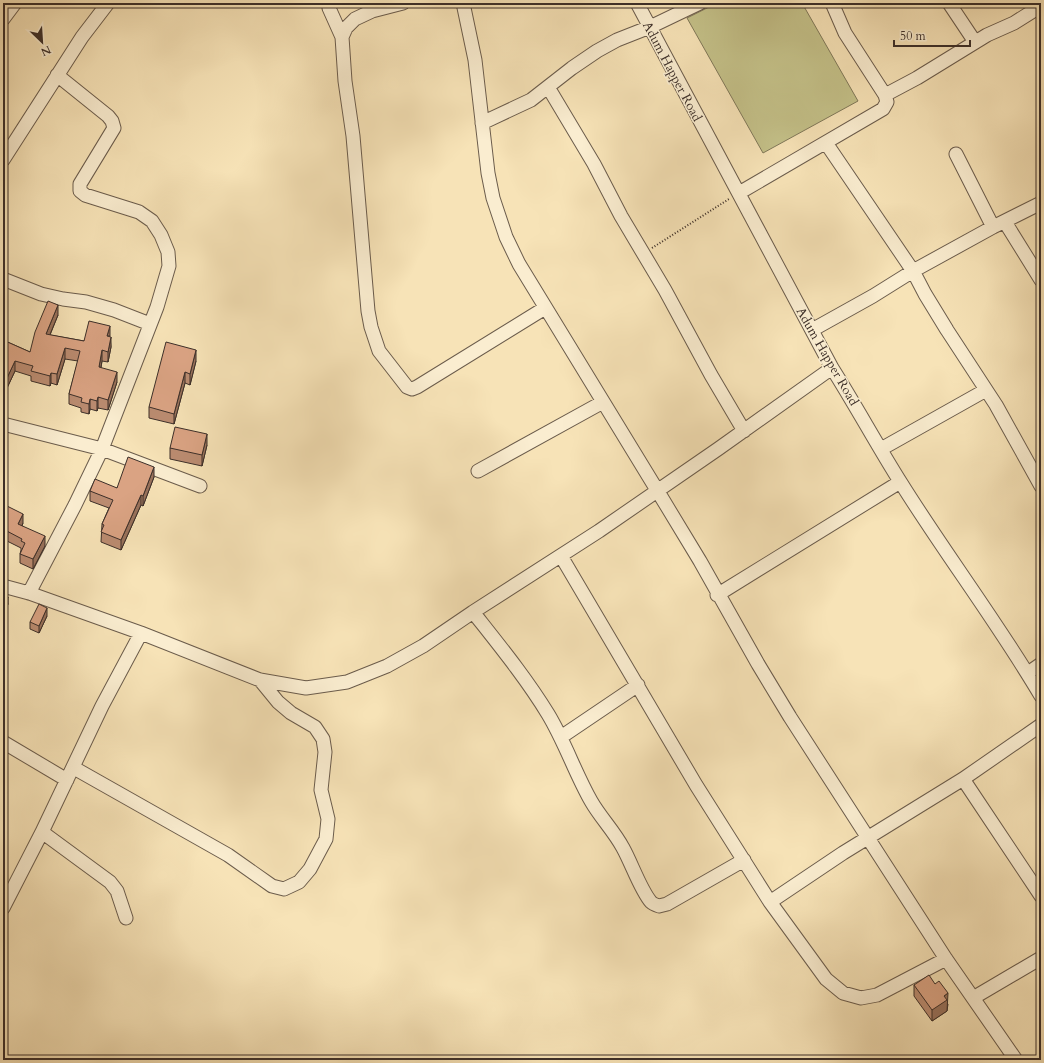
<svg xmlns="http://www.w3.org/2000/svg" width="1044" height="1063" viewBox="0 0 1044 1063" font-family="Cardo,serif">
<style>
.green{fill:#c4c189;stroke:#807859}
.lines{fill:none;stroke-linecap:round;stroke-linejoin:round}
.minor-casing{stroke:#6b5c4c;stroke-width:15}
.path{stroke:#3c2f29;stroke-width:2;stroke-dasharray:1 2;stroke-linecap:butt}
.minor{stroke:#faedd0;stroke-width:13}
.wall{fill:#bb8c71;stroke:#3c2f29}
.shaded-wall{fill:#99725c;stroke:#3c2f29}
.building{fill:#daa383;stroke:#3c2f29}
.labels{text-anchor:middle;stroke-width:3;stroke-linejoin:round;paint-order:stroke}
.street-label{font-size:13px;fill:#3c2f29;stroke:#faedd0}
</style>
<rect width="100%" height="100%" fill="#f7e3b7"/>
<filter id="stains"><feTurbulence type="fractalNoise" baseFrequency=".005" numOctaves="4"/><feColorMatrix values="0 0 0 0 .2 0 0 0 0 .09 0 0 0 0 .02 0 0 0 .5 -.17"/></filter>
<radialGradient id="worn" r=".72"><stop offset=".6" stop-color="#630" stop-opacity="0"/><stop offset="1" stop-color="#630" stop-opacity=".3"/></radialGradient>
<!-- green -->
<path class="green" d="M717,3h85l56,98 -95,52 -76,-135z"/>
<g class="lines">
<!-- minor casing -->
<g class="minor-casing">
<path id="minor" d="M329,3v5l13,29
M403,3l-31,8 -17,8 -9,9 -4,9 3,44 8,55 15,175 3,16 8,24 28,36 5,2 5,-2 128,-79
M463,3l12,57 13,113 5,25 13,39 13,27 138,226 43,71 58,103 32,53 156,242 70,101
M637,3l195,365c24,38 45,77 69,115 45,72 97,140 140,213
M949,3l26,39
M3,19l12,-16
M548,87l46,77 27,52 44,74 46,85 33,56
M885,95l32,-17 70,-43 27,-12 27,-17
M482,123l49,-23 41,-32 25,-17 20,-11 33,-13 50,-24
M826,143l87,128 12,23 22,36 49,75 45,81
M956,154l37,73
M3,160l79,-123 26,-34
M739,193l144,-84 4,-7 -2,-7 -40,-62 -13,-30
M1005,222l36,58
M3,279l38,15 22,5 23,3 28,8 36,14
M812,330l61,-34 40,-25 80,-44 48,-24
M3,424l99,25 98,37
M881,449l105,-59
M478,471l125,-69
M561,556l135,229 74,117 56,77 17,14 18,5 16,-3 69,-36
M3,586l26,7 112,40 119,47 46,8 41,-6 40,-16 36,-20 50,-34 126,-81 119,-82 114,-81
M29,593l46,-88 27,-56 55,-142 12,-41 -1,-14 -7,-17 -9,-14 -13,-9 -54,-17 -5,-4v-7l34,-56 -2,-7 -4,-5 -51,-41
M717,595l183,-113
M473,612c26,33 53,66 75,102 17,28 27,59 43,87 9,16 23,30 32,47 8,14 18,43 28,54 2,2 5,3 8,4l8,-2 77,-44
M1028,673l13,-9
M561,737l77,-52
M3,742l64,38
M74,768l154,87 44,31 12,3 15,-7 11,-13 16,-30 2,-20 -7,-29 4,-38 -2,-13 -8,-12 -24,-14 -13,-11 -18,-22
M963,779l78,117
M770,902l73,-49 120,-74 78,-54
M3,908l39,-76
M126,918l-9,-27 -7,-9 -68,-50 60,-126 39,-73
M973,998l68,-40"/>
</g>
<!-- path -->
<path class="path" d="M652,248l77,-49"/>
<!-- minor -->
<use href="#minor" class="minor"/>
</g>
<!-- wall -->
<path class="wall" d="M58,315l-8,20 34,6 26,-4 1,10 -3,15 -6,-1 -1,7 16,14 -9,28 -10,-2 -1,3 -7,-2 -1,5 -8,-2v-4l-12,-4v-10l9,-33 -13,-2 -8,26 -6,-2 -1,3 -19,-5v-5l-16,-5 -8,17 -4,-2v-46l27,12z
M196,361l-6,24 -5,-2 -11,41 -25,-6v-11z
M207,445l-5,21 -32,-7v-11z
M154,477l-11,29 -2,-1 -20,45 -20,-8 1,-18 7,-16 -19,-7v-10l27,-3z
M3,504l20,19 -1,3 23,20 -12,23 -13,-6v-9l1,-4v-2l-18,-9z
M3,595l5,9 -4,9 -1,-1z
M47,616l-8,17 -9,-4v-7z
M914,985l34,19 -1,7 -15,10 -18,-25z"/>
<!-- shaded-wall -->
<path class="shaded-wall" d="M58,305v10l-12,29v-10z
M110,326v10h-3z
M111,337v10l-3,15v-10z
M65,348v11l-8,26v-11z
M102,350v11l-3,16v-10z
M196,350v11l-6,24v-11z
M15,361v10l-8,17v-10z
M117,372v10l-9,28v-10z
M185,372v11l-11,41v-10z
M51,373v10l-1,3v-10z
M98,397v11l-1,3v-10z
M90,399v10l-1,5v-10z
M207,434v11l-5,21v-11z
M154,467v10l-11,29v-10z
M141,495v10l-20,45v-10z
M23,514v9l-5,11v-10z
M45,536v10l-12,23v-10z
M8,597v7l-4,9v-7z
M47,608v8l-8,17v-7z
M948,993l-1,18 -15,10v-11l12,-14z"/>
<!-- building -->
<path class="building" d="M48,301l10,4 -12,29 38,7 5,-20 21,5 -3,10 4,1 -3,15 -6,-2 -3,17 18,5 -9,28 -10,-3 -1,4 -7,-2 -1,5 -8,-2 1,-4 -13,-4 11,-43 -15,-3 -8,26 -6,-1 -1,3 -19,-5 2,-5 -18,-5 -8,17 -4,-2v-36l27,12 5,-20z
M166,342l30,8 -6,24 -5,-2 -11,42 -25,-7z
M175,427l32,7 -5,21 -32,-7z
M128,457l26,10 -11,29 -2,-1 -20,45 -20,-8 3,-7 -2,-1 11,-24 -23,-9 5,-12 22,9z
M3,504l20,10 -5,10 27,12 -12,23 -13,-5 5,-11 -4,-2 1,-2 -19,-10z
M3,595l5,2 -4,9 -1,-1z
M39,604l8,4 -8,18 -9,-4z
M929,975l6,9 4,-3 9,12 -4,3 3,4 -15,10 -18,-25z"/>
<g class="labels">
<!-- street labels -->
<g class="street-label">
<text transform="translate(673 71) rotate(62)" y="5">Adum Happer Road</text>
<text transform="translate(828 356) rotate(60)" y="5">Adum Happer Road</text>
</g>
</g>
<!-- margin -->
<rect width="1044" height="1063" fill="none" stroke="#f7e3b7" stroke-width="16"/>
<rect x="4" y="4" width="1036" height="1055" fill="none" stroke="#3c2f29" stroke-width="2"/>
<rect x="8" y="8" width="1028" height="1047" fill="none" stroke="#3c2f29"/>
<!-- north arrow -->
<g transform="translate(42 42) rotate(155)" stroke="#faedd0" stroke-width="3" paint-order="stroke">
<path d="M0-3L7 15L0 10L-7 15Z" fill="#3c2f29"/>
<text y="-6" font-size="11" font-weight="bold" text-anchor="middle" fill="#3c2f29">N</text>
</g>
<!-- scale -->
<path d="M894 40v6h76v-6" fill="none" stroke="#3c2f29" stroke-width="2"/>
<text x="900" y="40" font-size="12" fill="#3c2f29" stroke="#faedd0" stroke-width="3" paint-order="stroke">50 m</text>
<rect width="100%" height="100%" filter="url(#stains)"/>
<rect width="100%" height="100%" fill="url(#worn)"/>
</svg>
